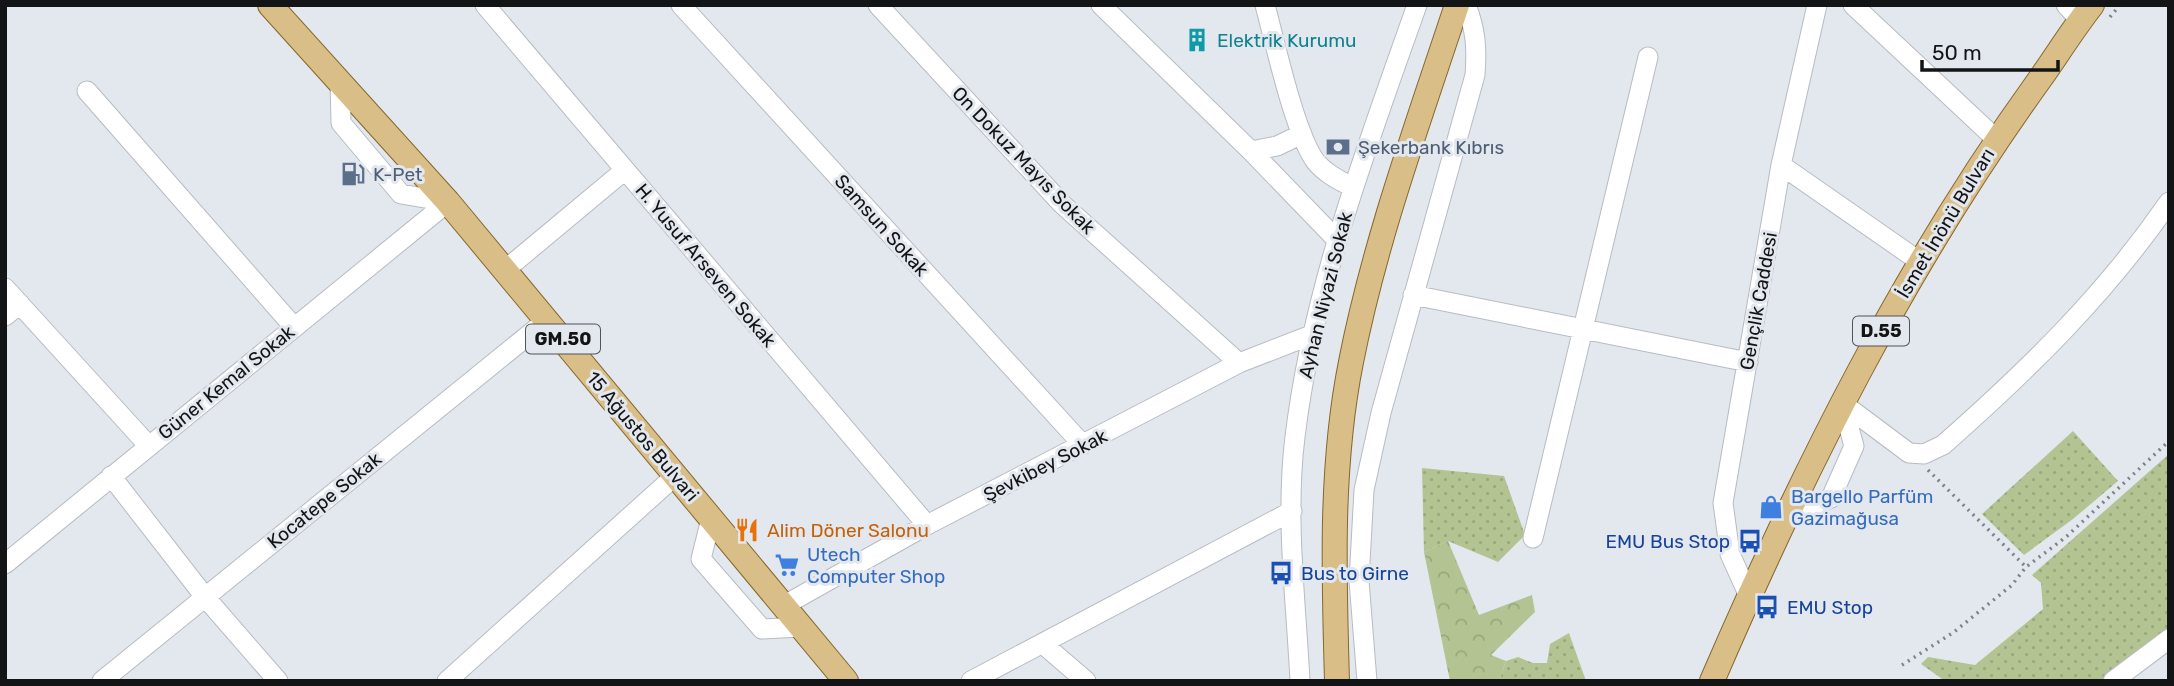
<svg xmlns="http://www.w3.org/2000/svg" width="2174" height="686" viewBox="0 0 2174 686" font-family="Rubik,sans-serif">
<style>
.grass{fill:url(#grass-dots)}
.forest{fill:url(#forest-crowns)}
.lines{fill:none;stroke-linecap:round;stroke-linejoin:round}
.minor-casing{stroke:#b7bbc2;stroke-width:21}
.major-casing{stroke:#85672b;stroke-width:26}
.path{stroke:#7f8186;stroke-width:3.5;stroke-dasharray:2 5;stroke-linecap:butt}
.minor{stroke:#fff;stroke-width:19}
.major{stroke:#dabe87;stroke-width:24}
.labels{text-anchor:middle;stroke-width:6;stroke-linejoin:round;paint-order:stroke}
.shield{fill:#e3e7ee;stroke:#515357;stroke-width:2}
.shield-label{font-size:18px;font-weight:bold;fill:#131416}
.culture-label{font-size:19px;fill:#0d838f;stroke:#e3e7ee;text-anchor:start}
.service-label{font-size:19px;fill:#4e5e75;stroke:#e3e7ee;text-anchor:start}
.street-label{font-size:19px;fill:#131416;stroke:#e3e7ee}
.shop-label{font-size:19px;fill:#366cbe;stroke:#e3e7ee;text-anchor:start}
.food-label{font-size:19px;fill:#c56008;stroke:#e3e7ee;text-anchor:start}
.transit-label{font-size:19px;fill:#164399;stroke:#e3e7ee;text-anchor:start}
</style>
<defs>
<pattern id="grass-dots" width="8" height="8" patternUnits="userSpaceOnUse" patternTransform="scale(1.75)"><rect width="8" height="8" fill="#b3c492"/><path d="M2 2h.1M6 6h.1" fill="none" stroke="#99a87d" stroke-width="1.8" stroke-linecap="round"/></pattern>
<pattern id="forest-crowns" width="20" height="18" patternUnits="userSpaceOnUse" patternTransform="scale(1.75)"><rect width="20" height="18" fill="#b3c492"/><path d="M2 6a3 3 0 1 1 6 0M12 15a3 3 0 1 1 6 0" fill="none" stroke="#99a87d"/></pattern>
</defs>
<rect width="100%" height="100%" fill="#e3e7ee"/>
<!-- grass -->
<path class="grass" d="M2073,431l45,50 -45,38 -49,36 -42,-41z
M2169,454v177l-65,50h-159l-24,-17 7,-7 47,8 68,-56 -2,-26 -9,-8z
M1422,468l82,8 21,59 -27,27 -50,-21 -24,11z
M1569,633l17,48h-87l7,-20 12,-4 15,6h14l3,-19z"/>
<!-- forest -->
<path class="forest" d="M1448,541l31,74 53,-20 3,17 -44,43 15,6 -7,20h-49l-26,-129z"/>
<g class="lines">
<!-- minor casing -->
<g class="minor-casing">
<path id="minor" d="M485,5l442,520
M681,5l402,440
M878,5l184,199 177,159
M1101,5l150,146 86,89
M1265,5c10,37 30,130 51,157 10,12 23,18 36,25
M1853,5l143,134
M2066,5l14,15
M340,82l1,41 60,71 47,8
M87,91l207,236
M1251,151l26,-5 25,-12
M1781,165l138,96
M505,270l120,-100
M5,288l143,157
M1413,295l335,67
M5,316l15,-12
M1842,403l67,50 15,1 19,-9c84,-74 162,-150 226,-243
M111,476l94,121 73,84
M1785,516l46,-18 23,-52 -12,-43
M711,519l-10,40 61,70 39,-2
M1533,538l115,-481
M5,564l443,-362
M1749,596l-19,-42 -7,-51 58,-338 36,-160
M783,606l144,-81 312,-162 72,-28
M1043,644l43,37
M102,681l445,-361
M447,681l228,-205
M971,681l321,-170
M1300,681c-4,-80 -15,-164 -5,-244 18,-150 72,-290 122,-432
M1367,681l-8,-100 5,-91 17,-77 94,-338c2,-26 1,-45 -9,-70
M2113,681l56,-42"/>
</g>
<!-- major casing -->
<g class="major-casing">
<path id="major" d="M270,5l178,197 398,479
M1337,681c-3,-106 -7,-214 14,-319 24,-122 67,-239 106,-357
M1712,681c91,-211 193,-415 328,-602 17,-24 33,-50 52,-74"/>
</g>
<!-- path -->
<path class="path" d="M2110,17l10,-12
M1928,470l98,97
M1902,665l52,-33 58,-47 14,-18 40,-30 103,-96"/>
<!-- minor -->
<use href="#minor" class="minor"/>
<!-- major -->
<use href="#major" class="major"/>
</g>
<!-- icons -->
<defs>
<g id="building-bare" transform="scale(1.89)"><path d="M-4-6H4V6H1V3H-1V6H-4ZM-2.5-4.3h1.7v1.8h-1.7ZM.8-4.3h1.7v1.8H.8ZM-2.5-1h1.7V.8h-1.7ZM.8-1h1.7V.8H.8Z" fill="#0f9aa8" stroke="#e3e7ee" stroke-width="2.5" paint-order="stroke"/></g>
<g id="bank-bare" transform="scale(1.89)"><path d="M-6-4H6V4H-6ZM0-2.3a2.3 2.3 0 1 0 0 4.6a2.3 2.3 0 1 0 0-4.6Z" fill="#5c6f8a" stroke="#e3e7ee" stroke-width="2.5" paint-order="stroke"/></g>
<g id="fuel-bare" transform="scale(1.89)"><path d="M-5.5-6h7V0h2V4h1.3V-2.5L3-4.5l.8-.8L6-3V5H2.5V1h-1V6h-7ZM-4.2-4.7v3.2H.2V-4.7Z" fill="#5c6f8a" stroke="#e3e7ee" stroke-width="2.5" paint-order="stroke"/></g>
<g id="shop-bare" transform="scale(1.89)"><path d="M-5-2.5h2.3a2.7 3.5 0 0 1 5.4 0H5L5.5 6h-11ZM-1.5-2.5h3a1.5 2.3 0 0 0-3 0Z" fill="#3f7fe0" stroke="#e3e7ee" stroke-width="2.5" paint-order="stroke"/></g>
<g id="restaurant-bare" transform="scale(1.89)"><path d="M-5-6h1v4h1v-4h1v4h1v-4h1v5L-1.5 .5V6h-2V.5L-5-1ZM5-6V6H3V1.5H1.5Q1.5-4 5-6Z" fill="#e8710a" stroke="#e3e7ee" stroke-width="2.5" paint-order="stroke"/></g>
<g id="bus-bare" transform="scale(1.89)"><path d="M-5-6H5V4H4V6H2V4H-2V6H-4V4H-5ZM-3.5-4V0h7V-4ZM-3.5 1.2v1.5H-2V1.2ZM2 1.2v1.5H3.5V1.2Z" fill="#1a4fb4" stroke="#e3e7ee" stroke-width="2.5" paint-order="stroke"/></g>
<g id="supermarket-bare" transform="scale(1.89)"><path d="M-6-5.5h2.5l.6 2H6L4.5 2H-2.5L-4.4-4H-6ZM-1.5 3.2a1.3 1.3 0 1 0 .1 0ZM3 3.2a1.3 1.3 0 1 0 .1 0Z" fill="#3f7fe0" stroke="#e3e7ee" stroke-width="2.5" paint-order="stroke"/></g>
</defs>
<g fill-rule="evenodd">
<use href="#building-bare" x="1197" y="40"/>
<use href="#bank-bare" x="1338" y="147"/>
<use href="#fuel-bare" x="353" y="174"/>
<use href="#shop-bare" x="1771" y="507"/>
<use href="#restaurant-bare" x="747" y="530"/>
<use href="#bus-bare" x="1750" y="541"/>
<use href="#supermarket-bare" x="787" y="565"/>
<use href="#bus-bare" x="1281" y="573"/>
<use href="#bus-bare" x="1767" y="607"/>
</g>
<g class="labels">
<!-- shield labels -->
<g class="shield">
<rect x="1853" y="316.5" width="56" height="29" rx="5"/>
<rect x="526" y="324.5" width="74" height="29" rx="5"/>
</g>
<g class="shield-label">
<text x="1881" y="337">D.55</text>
<text x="563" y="345">GM.50</text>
</g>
<!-- culture labels -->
<g class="culture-label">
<text x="1217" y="47">Elektrik Kurumu</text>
</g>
<!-- service labels -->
<g class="service-label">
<text x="1358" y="154">Şekerbank Kıbrıs</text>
<text x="373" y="181">K-Pet</text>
</g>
<!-- street labels -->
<g class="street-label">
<text transform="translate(1024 160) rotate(46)" y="7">On Dokuz Mayıs Sokak</text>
<text transform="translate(1945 223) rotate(-59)" y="7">İsmet İnönü Bulvarı</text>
<text transform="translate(882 225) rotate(48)" y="7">Samsun Sokak</text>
<text transform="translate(706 265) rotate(50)" y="7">H. Yusuf Arseven Sokak</text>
<text transform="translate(1325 295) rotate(-76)" y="7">Ayhan Niyazi Sokak</text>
<text transform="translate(1758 301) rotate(-80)" y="7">Gençlik Caddesi</text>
<text transform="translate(226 382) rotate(-39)" y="7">Güner Kemal Sokak</text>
<text transform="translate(643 436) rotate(50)" y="7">15 Ağustos Bulvari</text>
<text transform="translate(1045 465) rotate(-27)" y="7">Şevkibey Sokak</text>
<text transform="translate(324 500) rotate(-39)" y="7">Kocatepe Sokak</text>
</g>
<!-- shop labels -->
<g class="shop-label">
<text x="1791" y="503">Bargello Parfüm<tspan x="1791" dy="22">Gazimağusa</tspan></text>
<text x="807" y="561">Utech<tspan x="807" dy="22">Computer Shop</tspan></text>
</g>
<!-- food labels -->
<g class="food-label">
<text x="767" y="537">Alim Döner Salonu</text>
</g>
<!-- transit labels -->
<g class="transit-label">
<text x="1730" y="548" text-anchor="end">EMU Bus Stop</text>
<text x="1301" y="580">Bus to Girne</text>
<text x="1787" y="614">EMU Stop</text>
</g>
</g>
<!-- border -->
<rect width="2174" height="686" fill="none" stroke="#131416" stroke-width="14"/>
<!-- scale -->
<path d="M1922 60v10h136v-10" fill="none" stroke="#131416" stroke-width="3.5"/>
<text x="1932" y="60" font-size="21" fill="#131416" stroke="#e3e7ee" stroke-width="5" paint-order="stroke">50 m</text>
</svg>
